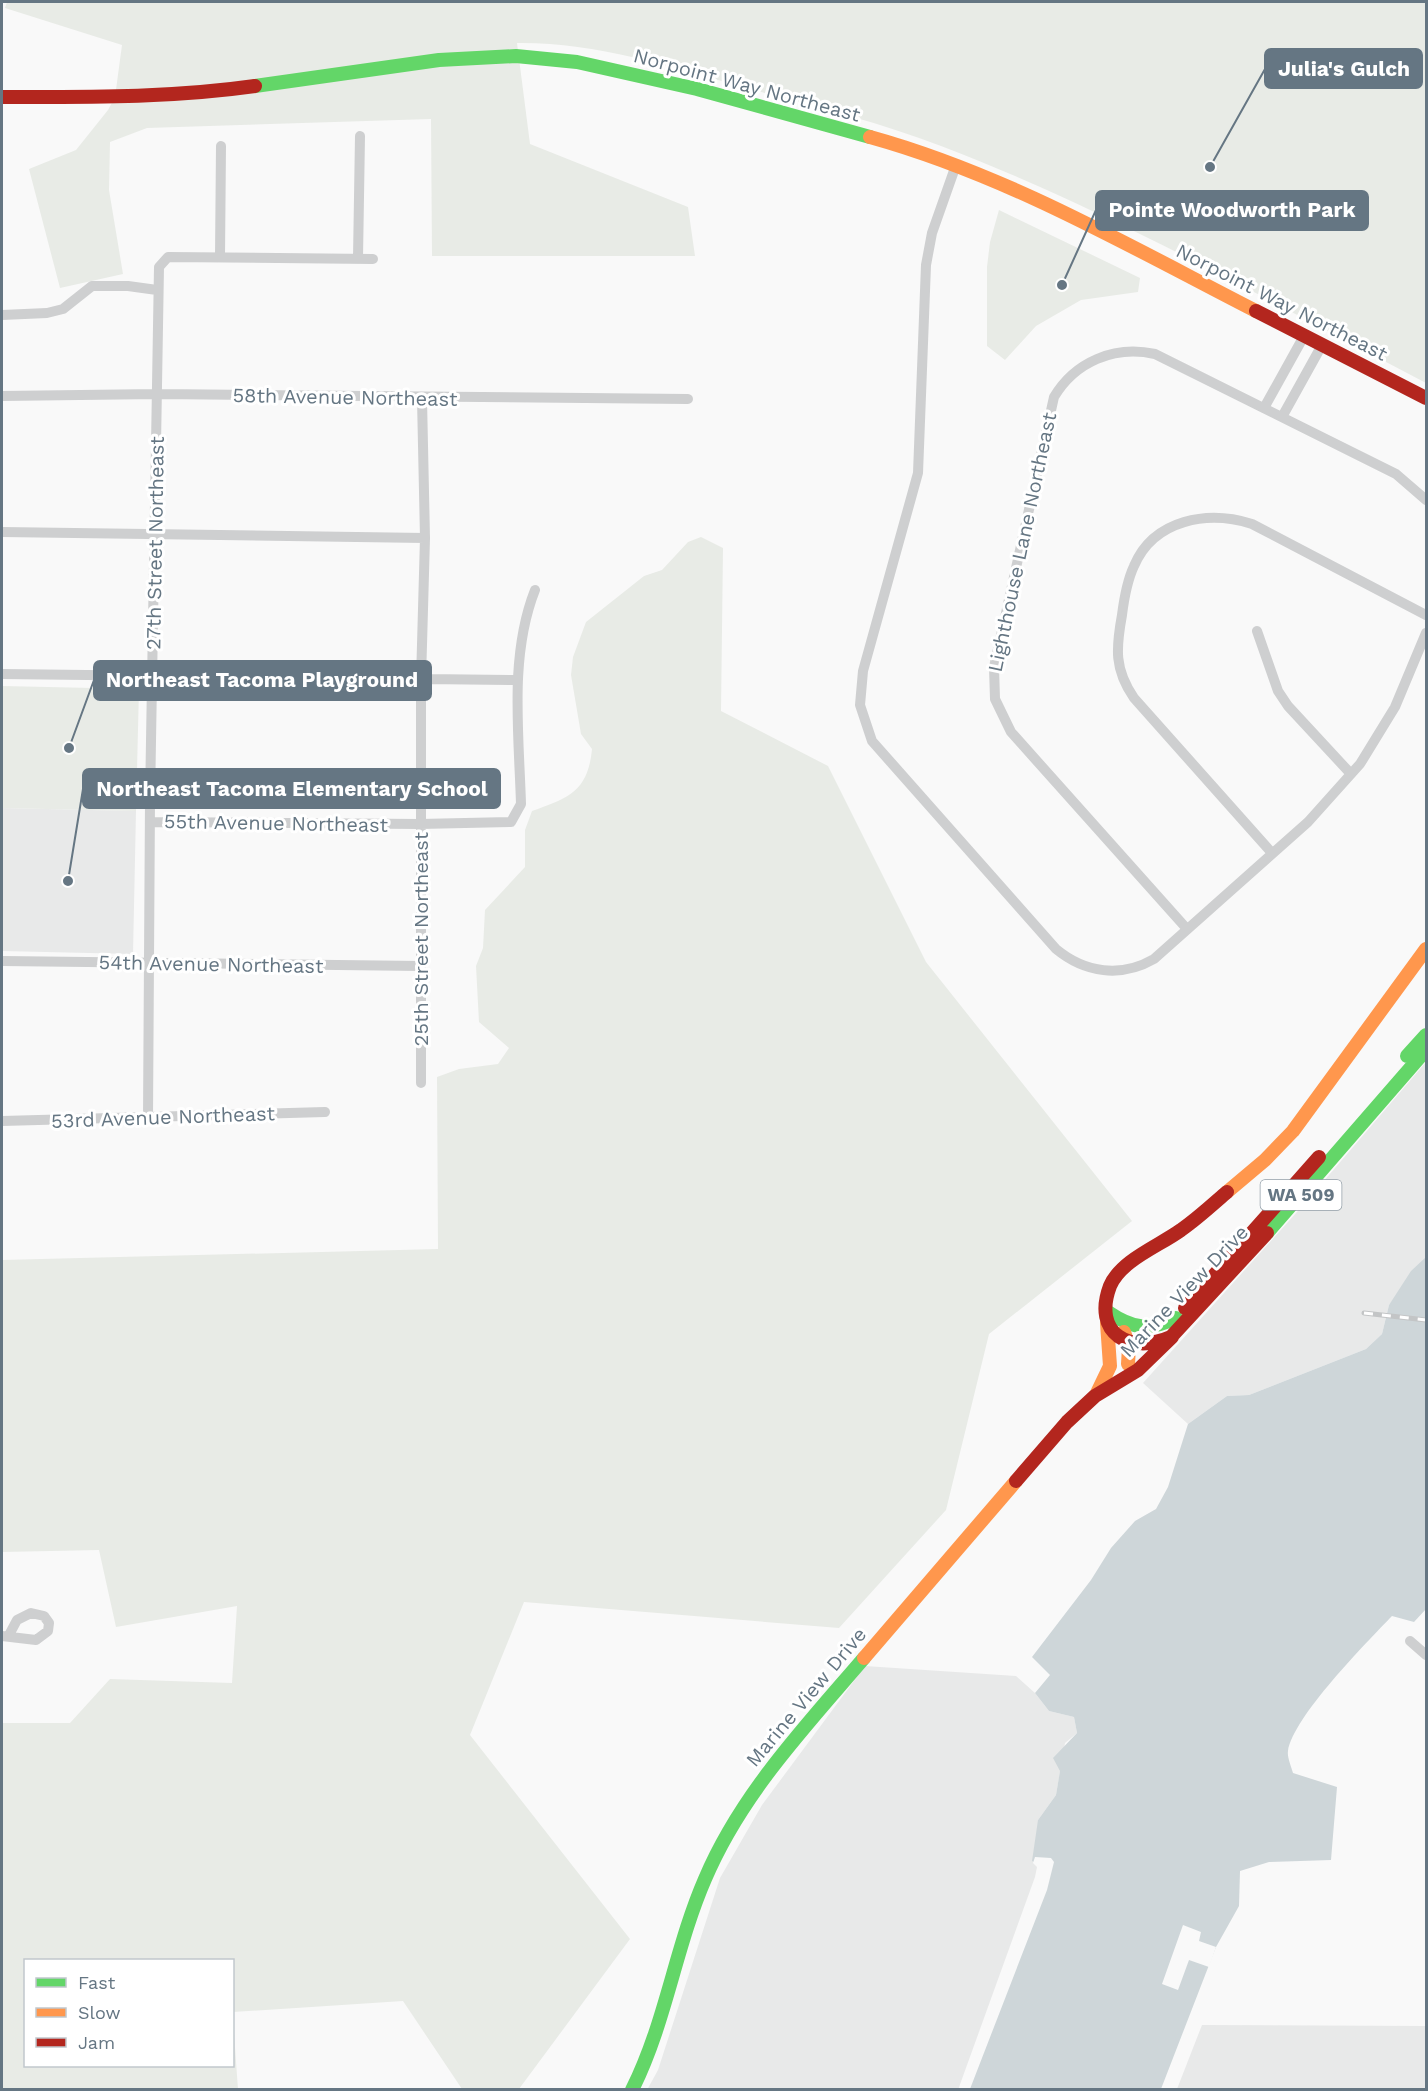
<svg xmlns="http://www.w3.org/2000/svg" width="1428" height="2091" viewBox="0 0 1428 2091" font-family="'Work Sans',sans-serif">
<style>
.built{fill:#e8e9e9}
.green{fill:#e8ebe6}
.water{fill:#ced6d9}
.pier{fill:#f9f9f9}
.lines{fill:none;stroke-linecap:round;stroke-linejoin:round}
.street{stroke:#cecfd0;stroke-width:10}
.fast{stroke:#63d668;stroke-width:14}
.slow{stroke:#ff974d;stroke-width:14}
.jam{stroke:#b3261e;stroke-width:14}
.rail-casing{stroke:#c3c5c6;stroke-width:5}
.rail{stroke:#fff;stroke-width:3;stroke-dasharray:9;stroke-linecap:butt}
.labels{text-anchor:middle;stroke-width:6;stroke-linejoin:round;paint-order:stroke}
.shield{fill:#fff;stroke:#939fa8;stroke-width:1.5}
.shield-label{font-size:18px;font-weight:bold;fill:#657683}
.street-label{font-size:20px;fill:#657683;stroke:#fff}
.leader{fill:none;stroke:#657683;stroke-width:2}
.callout-dot{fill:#657683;stroke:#fff;stroke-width:2}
.callout{fill:#657683;stroke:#657683;stroke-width:2}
.callout-label{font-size:21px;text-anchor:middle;font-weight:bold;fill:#fff}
</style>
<rect width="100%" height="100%" fill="#f9f9f9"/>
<!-- built -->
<path class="built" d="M2,808l134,3 -3,143 -131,-3z
M1426,1062v195l-37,48 -7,29 -16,15 -117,46 -22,1 -39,28 -45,-41 162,-180z
M865,1666l151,10 19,17 14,18 25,6 3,16 -12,10 -9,52 -18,25 2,45 -79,224 -314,1 11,-20 62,-192 42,-73z
M1202,2025l224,1v63h-249z"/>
<!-- green -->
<path class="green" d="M7,2h1419v381c-159,-83 -317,-173 -485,-237 -64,-25 -133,-41 -198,-59 -75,-21 -149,-45 -226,-44l13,101 158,63 7,49h-263l-1,-137 -284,9 -37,14 -1,48 14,84 -63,14 -31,-119 47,-19 32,-40 7,-13 7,-52 -117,-37z
M999,210l141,68 -2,14 -57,8 -45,26 -31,34 -18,-14v-79l3,-25z
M701,537l22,11 -2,163 107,55 98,196 206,259 -143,113 -43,176 -107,118 -315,-26 -54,133 160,204 -111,150h-57l-59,-88 -170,11 -1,-52h-206v106h206l1,-46 5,69h-236v-366h68l40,-44 122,4 5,-77 -121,21 -17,-77 -97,2v-292l436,-11 -1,-172 22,-8 39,-5 11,-16 -30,-26 -3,-56 7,-18 2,-38 40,-43v-37l7,-19c37,-13 56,-20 60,-62l-11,-15 -10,-59 2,-18 13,-35 58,-46 18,-6 26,-28z
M2,686l137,3 -3,122 -134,-3z"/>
<!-- water -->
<path class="water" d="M1426,1257v352l-12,13 -22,-6c-25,26 -99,101 -104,135 -1,6 3,15 5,22l44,14 -6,73 -62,2 -29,9 -1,35 -23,41 -55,142 -200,1 79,-225 -8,-4 6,-41 18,-25 4,-24 -7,-13 24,-25 -3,-16 -25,-6 -14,-18 15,-18 -18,-18 59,-77 20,-32 24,-27 21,-12 12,-22 20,-63 39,-28 22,-1 117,-46 16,-15 7,-29 22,-34z"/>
<!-- pier -->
<path class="pier" d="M1035,1857l16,1 3,4 -7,28 -77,199 -12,1 77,-213 2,-10 -4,-4z
M1183,1925l18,7 -2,9 17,6 -7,20 -20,-7 -11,30 -16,-6z"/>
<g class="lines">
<!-- street -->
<path class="street" d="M956,165l-24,68 -6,32 -8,208 -55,198 -3,34 12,36 184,208c29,24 65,29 98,10l154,-137 52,-58 35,-57 31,-74
M220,257l1,-111
M358,258l2,-122
M2,315l45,-2 16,-4 29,-23h36l29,4
M2,396l156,-2 530,5
M1264,408l40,-72
M1282,417l40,-72
M2,532l423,6
M1257,631l21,60 10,15 63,68
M2,674l516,6
M150,822l270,2 91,-2 10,-18c-2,-70 -12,-148 14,-214
M1271,852l-137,-154c-20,-29 -18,-50 -12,-83 2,-16 5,-34 12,-49 20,-47 74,-56 118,-42l174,91
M1187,929l-176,-197 -16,-33 -1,-32 60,-270c21,-35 60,-52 101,-43l241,120 30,26
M2,961l419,5
M421,1083v-403l4,-142 -3,-139
M148,1117l2,-316 9,-534 9,-10 205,2
M2,1121l323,-9
M2,1636l34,4 12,-9 1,-8 -5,-7 -13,-3 -14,7 -8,15
M1410,1641l16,14"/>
<!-- fast -->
<path class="fast" d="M255,86l184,-26 77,-4 61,6 120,27 173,48
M1407,1056l19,-21
M1267,1233l159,-183
M1108,1312c25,17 41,19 68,6
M632,2090c34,-68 43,-142 73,-211 36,-85 100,-152 159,-221"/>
<!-- slow -->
<path class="slow" d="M870,137c137,38 261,110 386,174
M1227,1192l38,-32 28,-29 133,-182
M1124,1332l5,15 -1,17
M1097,1393l13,-27 -3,-43
M864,1658l152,-177"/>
<!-- jam -->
<path class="jam" d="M2,97c85,0 169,1 253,-11
M1256,311l170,87
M1227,1192c-15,13 -30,27 -46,38 -22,16 -60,30 -71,56 -18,48 20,69 61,51l96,-104
M1185,1308l134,-151
M1016,1481l51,-59 28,-26 43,-26 34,-33"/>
<!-- rail casing -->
<g class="rail-casing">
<path id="rail" d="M1364,1313l62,7"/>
</g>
<!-- rail -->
<use href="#rail" class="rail"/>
</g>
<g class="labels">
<!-- shield labels -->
<rect class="shield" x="1260.5" y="1180" width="81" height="30" rx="4.5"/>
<g class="shield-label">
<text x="1301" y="1201">WA 509</text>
</g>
<!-- street labels -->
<g class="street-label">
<text transform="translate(747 85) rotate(15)" y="7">Norpoint Way Northeast</text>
<text transform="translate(1282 302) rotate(27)" y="7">Norpoint Way Northeast</text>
<text transform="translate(345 397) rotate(1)" y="7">58th Avenue Northeast</text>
<text transform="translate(1022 542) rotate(-78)" y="7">Lighthouse Lane Northeast</text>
<text transform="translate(155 543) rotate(-89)" y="7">27th Street Northeast</text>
<text transform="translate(276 823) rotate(1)" y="7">55th Avenue Northeast</text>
<text transform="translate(421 939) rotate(-90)" y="7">25th Street Northeast</text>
<text transform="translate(211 964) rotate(1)" y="7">54th Avenue Northeast</text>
<text transform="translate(163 1117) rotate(-2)" y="7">53rd Avenue Northeast</text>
<text transform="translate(1184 1291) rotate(-46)" y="7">Marine View Drive</text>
<text transform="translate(806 1697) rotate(-50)" y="7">Marine View Drive</text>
</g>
</g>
<!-- callouts -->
<path class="leader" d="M1210 167L1265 69M1062 285L1096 210M69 748L94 680M68 881L83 789"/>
<g class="callout-dot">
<circle cx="1210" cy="167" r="6"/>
<circle cx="1062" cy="285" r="6"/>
<circle cx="69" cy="748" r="6"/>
<circle cx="68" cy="881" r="6"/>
</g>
<g class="callout">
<rect x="1265" y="49" width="157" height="39" rx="6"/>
<rect x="1096" y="191" width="272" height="39" rx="6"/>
<rect x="94" y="661" width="337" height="39" rx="6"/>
<rect x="83" y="769" width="417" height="39" rx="6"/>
</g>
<g class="callout-label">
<text x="1344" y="76">Julia's Gulch</text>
<text x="1232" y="217">Pointe Woodworth Park</text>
<text x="262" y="687">Northeast Tacoma Playground</text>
<text x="292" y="796">Northeast Tacoma Elementary School</text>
</g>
<!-- border -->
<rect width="1428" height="2091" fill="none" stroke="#657683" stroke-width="6"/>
<!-- legend -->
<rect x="24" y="1959" width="210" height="108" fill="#ffffff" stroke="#c1c8cd" stroke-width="1.5"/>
<rect x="36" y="1978" width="30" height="9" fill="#63d668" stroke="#c1c8cd" stroke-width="1.5"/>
<text x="78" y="1989" font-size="18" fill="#657683">Fast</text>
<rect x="36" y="2008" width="30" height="9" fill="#ff974d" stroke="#c1c8cd" stroke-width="1.5"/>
<text x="78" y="2019" font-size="18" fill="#657683">Slow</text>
<rect x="36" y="2038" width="30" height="9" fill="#b3261e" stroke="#c1c8cd" stroke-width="1.5"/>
<text x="78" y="2049" font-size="18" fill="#657683">Jam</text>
</svg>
